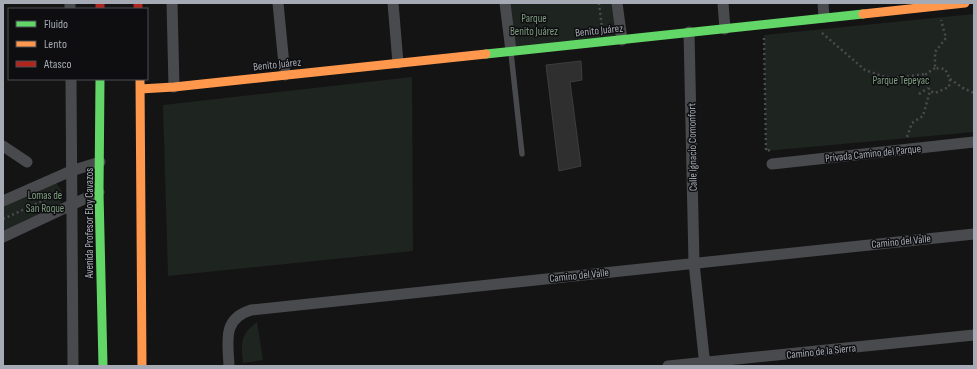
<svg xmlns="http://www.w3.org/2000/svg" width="977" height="369" viewBox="0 0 977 369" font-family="'Sofia Sans Condensed',sans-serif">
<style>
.green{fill:#1e241f}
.building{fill:#2f2f30;stroke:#3d3d40}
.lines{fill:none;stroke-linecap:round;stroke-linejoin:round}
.path{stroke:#4a4b4e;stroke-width:2.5;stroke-dasharray:2 3;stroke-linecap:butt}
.lane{stroke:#494a4d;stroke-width:5.5}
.street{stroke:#494a4d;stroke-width:11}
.fast{stroke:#63d668;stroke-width:9}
.slow{stroke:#ff974d;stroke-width:9}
.jam{stroke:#b3261e;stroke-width:9}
.labels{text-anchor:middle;stroke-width:3;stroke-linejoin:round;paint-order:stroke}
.park-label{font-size:11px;fill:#7e9e81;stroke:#0e0e10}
.street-label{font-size:11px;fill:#a6aab4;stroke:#0e0e10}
</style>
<rect width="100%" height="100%" fill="#141414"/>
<!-- green -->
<path class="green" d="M510,3h107l5,37 -108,7z
M974,14v118l-208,19 -2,-116z
M412,77l1,174 -245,25 -5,-171z
M54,180l8,11 -2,20 -57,24v-32z
M257,322l6,38 -20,3c-2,-20 -3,-28 14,-41z"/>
<!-- building -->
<path class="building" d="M581,61l1,19 -12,2 11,84 -22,5 -13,-106z"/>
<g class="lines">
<!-- path -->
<path class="path" d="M599,3l3,25
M822,33l43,37 17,6 11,2 32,-4
M764,38l2,113 4,-1
M935,68l-9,6v8l4,9 5,2 14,-6 1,-8 -5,-10 -10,-1v-16l11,-14 -5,-18
M904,78l2,5
M950,79l13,9 11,5
M919,94l9,-6
M907,137l5,-14 11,-7 7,-25
M3,219l57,-26"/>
<!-- lane -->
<path class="lane" d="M511,53l11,101"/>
<!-- street -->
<path class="street" d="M70,3v6
M172,3l2,84
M278,3l7,72
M393,3l5,60
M505,3l6,48
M617,3l5,37
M723,3l2,26
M823,3l1,14
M689,32l5,231 11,103
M71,79l2,287
M3,146l24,16
M772,164l202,-22
M3,201l68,-30 29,-9
M3,237l96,-45
M229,366c-1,-25 -7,-47 22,-56l723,-76
M668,366l306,-31"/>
<!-- fast -->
<path class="fast" d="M486,54l377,-40
M100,79l-1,113 4,174"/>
<!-- slow -->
<path class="slow" d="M863,14l102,-11
M140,79l2,287
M140,89l34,-2 312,-33"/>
<!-- jam -->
<path class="jam" d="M100,3v6
M138,3v6"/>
</g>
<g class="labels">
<!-- park labels -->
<g class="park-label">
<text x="534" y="22">Parque<tspan x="534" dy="13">Benito Juárez</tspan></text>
<text x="901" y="84">Parque Tepeyac</text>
<text x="45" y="199">Lomas de<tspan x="45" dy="13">San Roque</tspan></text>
</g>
<!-- street labels -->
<g class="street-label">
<text transform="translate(599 30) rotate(-6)" y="4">Benito Juárez</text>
<text transform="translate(277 64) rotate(-6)" y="4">Benito Juárez</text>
<text transform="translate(692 147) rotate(-91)" y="4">Calle Ignacio Comonfort</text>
<text transform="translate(873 153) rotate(-6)" y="4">Privada Camino del Parque</text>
<text transform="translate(89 223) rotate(-90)" y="4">Avenida Profesor Eloy Cavazos</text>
<text transform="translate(901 241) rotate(-6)" y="4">Camino del Valle</text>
<text transform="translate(579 275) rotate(-6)" y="4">Camino del Valle</text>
<text transform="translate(821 351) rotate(-6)" y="4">Camino de la Sierra</text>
</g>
</g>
<!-- border -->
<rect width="977" height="369" fill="none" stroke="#a6aab4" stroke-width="8"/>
<!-- legend -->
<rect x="8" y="8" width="140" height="72" fill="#0e0e10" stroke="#4b4c52"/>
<rect x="16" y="21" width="20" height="6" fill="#63d668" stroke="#4b4c52"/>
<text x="44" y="28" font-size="12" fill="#a6aab4">Fluido</text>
<rect x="16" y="41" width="20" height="6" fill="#ff974d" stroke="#4b4c52"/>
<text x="44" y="48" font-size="12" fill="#a6aab4">Lento</text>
<rect x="16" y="61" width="20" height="6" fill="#b3261e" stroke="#4b4c52"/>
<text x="44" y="68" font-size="12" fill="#a6aab4">Atasco</text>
</svg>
